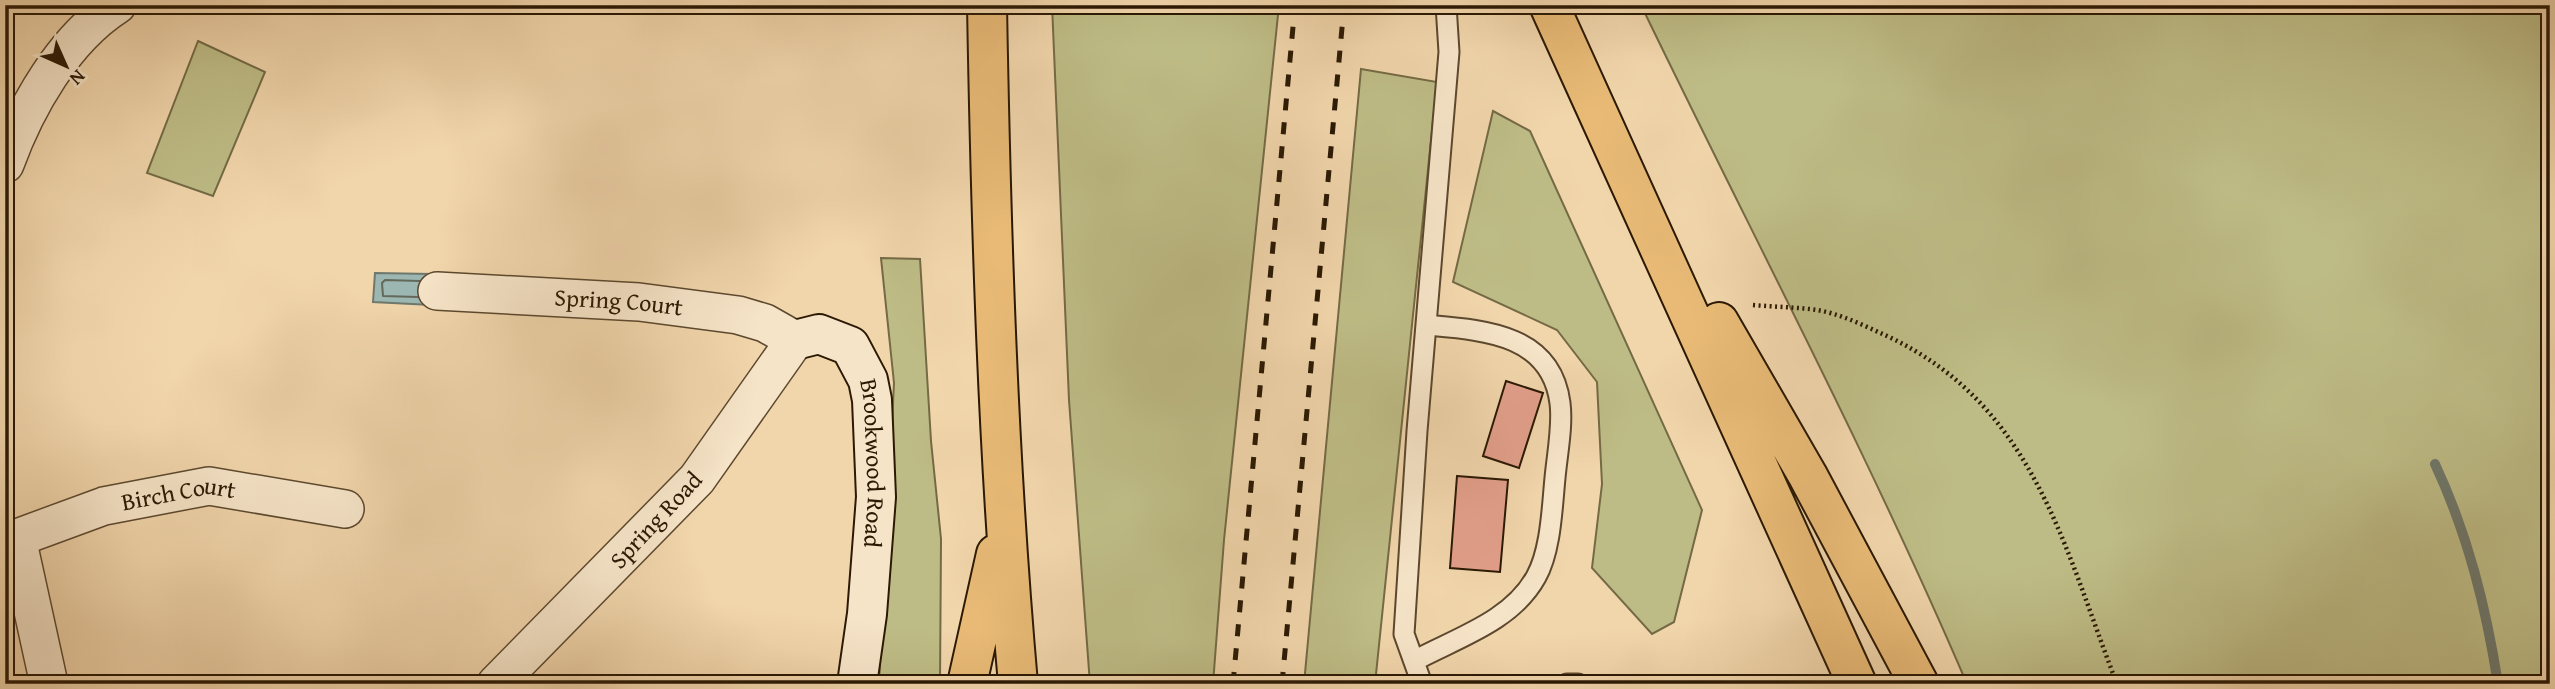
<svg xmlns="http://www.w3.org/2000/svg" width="2555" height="689" viewBox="0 0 2555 689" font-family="'Gentium Book Plus',serif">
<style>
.green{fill:#bebc86;stroke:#746a45;stroke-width:2}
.water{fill:#9cb7b1;stroke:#6f786c;stroke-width:2}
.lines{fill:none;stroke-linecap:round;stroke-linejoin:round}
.shore{stroke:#64685a;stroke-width:2}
.stream{stroke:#6f786c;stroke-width:10}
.building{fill:#e29f8a;stroke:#2b1904;stroke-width:2}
.lane-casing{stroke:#5c482e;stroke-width:23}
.street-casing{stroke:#5c482e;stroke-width:40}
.secondary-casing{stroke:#2b1904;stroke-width:42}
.highway-casing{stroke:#2b1904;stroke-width:42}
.path{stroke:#2b1904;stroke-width:4.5;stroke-dasharray:2 3.5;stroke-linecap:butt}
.lane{stroke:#f6e4c8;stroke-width:19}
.street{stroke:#f6e4c8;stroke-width:37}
.secondary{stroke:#f6e4c8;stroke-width:38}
.highway{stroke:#e8ba76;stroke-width:38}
.rail{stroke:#2b1904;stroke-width:5;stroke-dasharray:12 12;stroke-linecap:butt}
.labels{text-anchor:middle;stroke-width:5;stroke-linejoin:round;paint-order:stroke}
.street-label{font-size:24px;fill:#2b1904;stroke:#f6e4c8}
</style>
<rect width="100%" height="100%" fill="#f1d5ab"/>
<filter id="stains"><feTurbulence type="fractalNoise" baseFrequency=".00286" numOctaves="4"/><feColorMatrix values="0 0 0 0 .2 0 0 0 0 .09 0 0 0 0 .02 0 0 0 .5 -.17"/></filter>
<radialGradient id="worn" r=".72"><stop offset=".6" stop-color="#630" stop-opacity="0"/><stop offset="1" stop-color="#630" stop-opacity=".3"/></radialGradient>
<!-- green -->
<path class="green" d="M1052,5h227l-55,535 -11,144h-123l-21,-284z
M1641,5h909v679h-583c-99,-231 -217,-453 -326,-679z
M198,41l67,31 -52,124 -66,-23z
M1361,69l76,13 -62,602h-71z
M1493,111l37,20 172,379 -28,112 -22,12 -60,-66 10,-84 -5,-102 -40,-52 -104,-48z
M881,258l39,1 11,182 10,98 -1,145h-61l15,-301z"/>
<!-- water -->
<path class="water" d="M375,273l57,1 -1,31 -58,-3z"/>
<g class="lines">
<!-- shore -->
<path class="shore" d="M418,297l-35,-1 -1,-13 3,-3 35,1"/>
<!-- stream -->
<path class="stream" d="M2435,464c33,71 51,143 63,220"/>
</g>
<!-- building -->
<path class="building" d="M1506,381l37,12 -24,75 -36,-12z
M1457,476l51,4 -8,92 -50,-4z"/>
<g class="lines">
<!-- lane casing -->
<g class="lane-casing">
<path id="lane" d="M1414,661c42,-23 97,-39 122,-84 15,-27 16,-69 19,-99 2,-23 8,-52 5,-75 -9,-70 -78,-73 -134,-78
M1422,684l-18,-50 13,-203 32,-379 -3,-47
M1567,684h11"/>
</g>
<!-- street casing -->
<g class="street-casing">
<g id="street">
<path d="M5,164c21,-58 59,-125 112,-159"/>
<path id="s1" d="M437,291l202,11 99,13 27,8 30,17 -98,139 -201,205"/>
<path id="s2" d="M49,684l-32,-146 87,-32 105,-20 136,23"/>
</g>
</g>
<!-- secondary casing -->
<g class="secondary-casing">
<g id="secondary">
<path id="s3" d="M795,340l24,-6 31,12 18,34 4,20 4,97 -9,117 -10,70"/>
</g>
</g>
<!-- highway casing -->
<g class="highway-casing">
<path id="highway" d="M987,5c4,227 11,453 31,679
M1549,5l308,679
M1719,322l89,154 111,208
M967,684l29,-130"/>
</g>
<!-- path -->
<path class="path" d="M1753,305c22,2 43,2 64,5 24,4 48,16 70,26 147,69 176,209 230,348"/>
<!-- lane -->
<use href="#lane" class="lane"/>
<!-- street -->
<use href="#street" class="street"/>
<!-- secondary -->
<use href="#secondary" class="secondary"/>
<!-- highway -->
<use href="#highway" class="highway"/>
<!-- rail -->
<path class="rail" d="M1233,684l62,-679
M1282,684l62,-678"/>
</g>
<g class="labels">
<!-- street labels -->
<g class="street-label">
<text dy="8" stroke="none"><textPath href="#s1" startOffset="182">Spring Court</textPath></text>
<text dy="8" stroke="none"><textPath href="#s3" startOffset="180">Brookwood Road</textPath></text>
<text dy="8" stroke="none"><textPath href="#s2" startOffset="318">Birch Court</textPath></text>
<text transform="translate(656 520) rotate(-47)" y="8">Spring Road</text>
</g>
</g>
<!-- margin -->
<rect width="2555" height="689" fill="none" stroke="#f1d5ab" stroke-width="28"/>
<rect x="7" y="7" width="2541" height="675" fill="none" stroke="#2b1904" stroke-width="3.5"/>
<rect x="14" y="14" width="2527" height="661" fill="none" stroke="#2b1904" stroke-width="2"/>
<!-- north arrow -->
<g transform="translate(66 66) rotate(135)" stroke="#f6e4c8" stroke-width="5" paint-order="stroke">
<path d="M0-5L12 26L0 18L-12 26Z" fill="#2b1904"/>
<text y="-10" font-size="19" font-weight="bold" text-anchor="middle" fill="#2b1904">N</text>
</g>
<rect width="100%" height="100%" filter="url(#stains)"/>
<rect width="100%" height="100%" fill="url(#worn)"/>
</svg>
